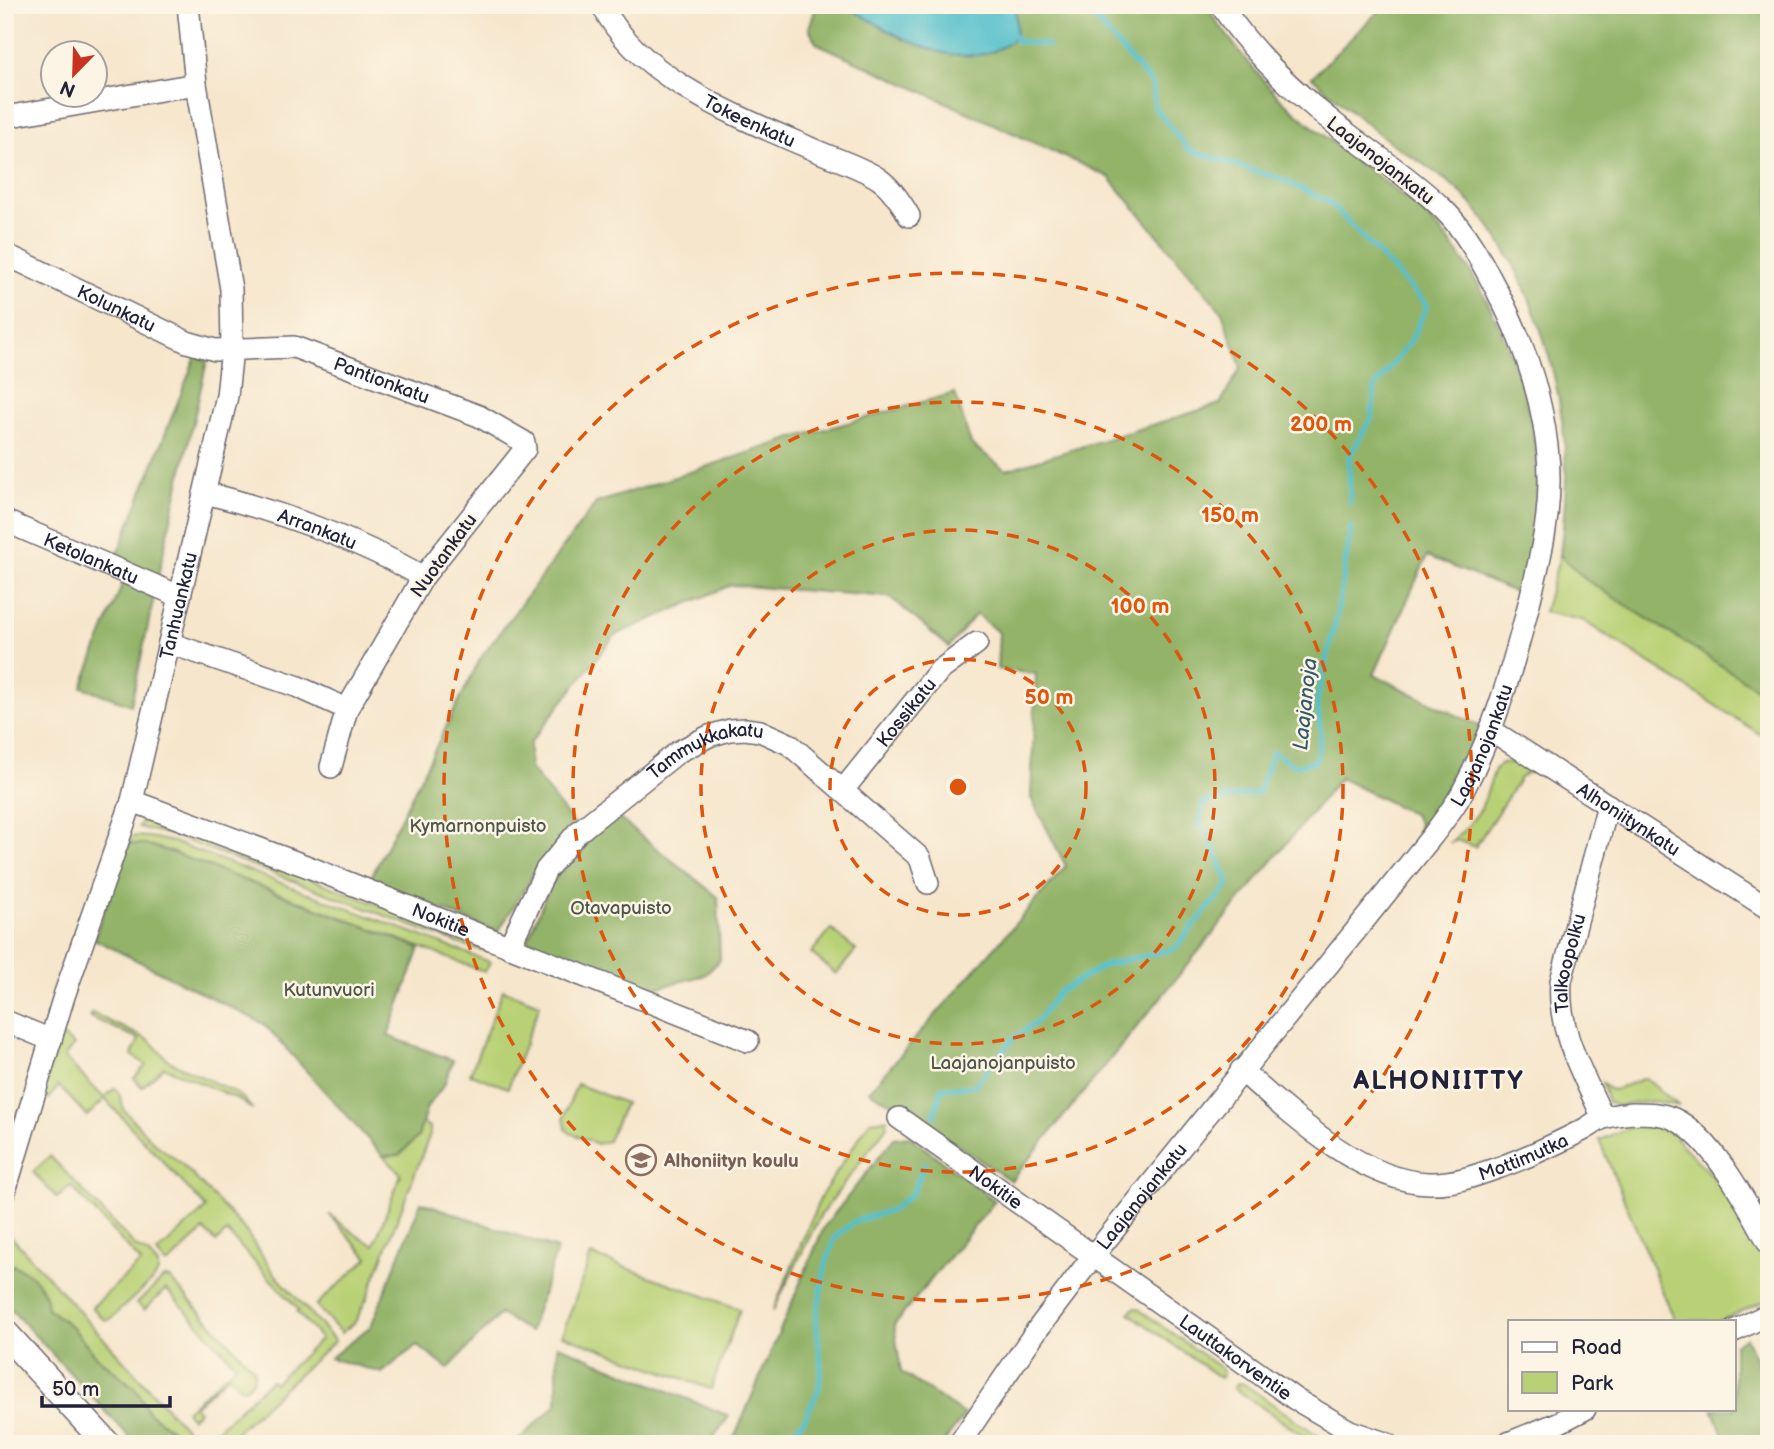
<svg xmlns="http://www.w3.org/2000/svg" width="1774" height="1449" viewBox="0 0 1774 1449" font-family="'Balsamiq Sans',sans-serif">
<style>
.green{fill:#b9d176;stroke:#6e7a58;stroke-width:2}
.forest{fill:#92b367;stroke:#5a6a51;stroke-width:2}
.water{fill:#53c0cb;stroke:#3a7183;stroke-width:2}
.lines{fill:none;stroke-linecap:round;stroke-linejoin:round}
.stream{stroke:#53c0cb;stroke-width:5}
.minor-casing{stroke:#6c676e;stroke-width:24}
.major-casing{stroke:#6c676e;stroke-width:29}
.minor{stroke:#fff;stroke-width:21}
.major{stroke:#fff;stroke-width:26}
.ring{fill:none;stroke:#de560e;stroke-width:3.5;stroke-dasharray:12 9}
.labels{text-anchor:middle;stroke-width:5;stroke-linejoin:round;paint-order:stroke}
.street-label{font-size:19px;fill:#22223b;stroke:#fcf5e5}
.park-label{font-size:19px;fill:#4f574d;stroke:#fcf5e5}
.education-label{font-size:19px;font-weight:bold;fill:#785e54;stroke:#fcf5e5;text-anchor:start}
.water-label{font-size:21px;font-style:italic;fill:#33596d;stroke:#fcf5e5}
.district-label{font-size:26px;font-weight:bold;letter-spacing:2px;fill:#22223b;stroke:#fcf5e5}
.centre{fill:#de560e;stroke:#fcf5e5;stroke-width:3.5}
.ring-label{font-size:21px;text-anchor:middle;font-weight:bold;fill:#de560e;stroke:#fcf5e5;stroke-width:5;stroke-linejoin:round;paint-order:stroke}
</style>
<rect width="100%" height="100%" fill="#fcf5e5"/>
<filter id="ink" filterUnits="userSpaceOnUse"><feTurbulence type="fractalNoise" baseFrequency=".0143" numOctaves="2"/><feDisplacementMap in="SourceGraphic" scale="14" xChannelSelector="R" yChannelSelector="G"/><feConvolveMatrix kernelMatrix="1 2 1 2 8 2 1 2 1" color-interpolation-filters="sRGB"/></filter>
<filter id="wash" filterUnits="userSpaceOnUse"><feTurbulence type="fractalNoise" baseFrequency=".00686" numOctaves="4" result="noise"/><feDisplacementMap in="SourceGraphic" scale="28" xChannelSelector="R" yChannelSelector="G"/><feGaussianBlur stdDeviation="1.57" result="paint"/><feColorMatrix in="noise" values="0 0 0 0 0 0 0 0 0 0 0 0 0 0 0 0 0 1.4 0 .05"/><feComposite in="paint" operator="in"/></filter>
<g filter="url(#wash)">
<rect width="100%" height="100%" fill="#f6e6cc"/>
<!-- green -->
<path class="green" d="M1560,555l25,24 184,117v44l-187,-120 -38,-8z
M1514,762l24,12 -10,-2 -8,6 -45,69 -18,-7 -7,3 17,-16 14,-18 14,-40 6,-6z
M150,820h8l327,126 3,5 -20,-4 -294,-111 -36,-9 4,-5z
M134,836l15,1 24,5 317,120 -5,10 -314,-120 -43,-8z
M831,929l25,21 -20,24 -25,-21z
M503,990l37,14 -32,84 -38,-14z
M92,1013l57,27 20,21 65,31 9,6 10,12 -15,-11 -74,-32 -22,20 -8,-9 12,-13 -14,-10 7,-16 -49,-22z
M60,1034l14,11 -10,12 40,41 11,-10 4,5 5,17 30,33 27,20 63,66 30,44 61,68 -112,103h-22l70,-64 3,3 47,-44 -24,-27 2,-2 -72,-78 -11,10 -12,-12 -35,33h-4l-8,-10 49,-45 -101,-109 -18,17 -28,-30 -11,13 -7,-3z
M1645,1078l34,28 -25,-5 -38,5 -8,-4 -6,-19 7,6 5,1z
M577,1084l48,19 -17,38 -11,3 -27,-11 -4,-4 -2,-12z
M887,1119v7l-67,90 -47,95 48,-115 49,-75z
M1643,1122l16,1 10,8 44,46 20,28 36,66v28l-49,22h-45l-76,-181z
M422,1123l8,4v7l-62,162 -13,26 -14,11 -25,-28 52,-47 -39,-44 30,23 15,8 27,-71 -18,-18 16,-1 19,-18z
M50,1156l85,90 13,8 10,11v7l-3,6 -46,42 -6,-1 -11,-12 49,-45 -70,-76 -14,12 -24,-26z
M5,1234h4l184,203 -7,7h-16l2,-14 -24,-18 -11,-22 -41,-34 -23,-28 -68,-52z
M591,1255l149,54 -29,80 -149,-54z
M164,1278h5l85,91c2,9 -3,14 -10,19h-3l-12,-13 -35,31 5,5 -8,7 -5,-7 50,-46 -70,-76 -22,21 -7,-7z
M1134,1308h3l85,61 1,5 -3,4 -91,-65z
M1238,1383l6,1 86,60h-15l-81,-56z"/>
<!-- forest -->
<path class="forest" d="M817,5h34l2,5 51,30 112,-31 -6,-4h195c24,34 48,66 77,95 46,44 102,76 148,120 55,52 105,174 107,249 1,42 -8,85 -15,126l-95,-39 -53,119 107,52c-18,38 -38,73 -64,106l2,-10 -6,-9 -73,-36 -329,403 -99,-66 -43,-24 197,-225 -35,-68 5,-124 -39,-5 2,-36 -23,-19 -27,33 -59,-50 -159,-12 -116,50 -85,108v25l44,56 -36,43 -40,65 -129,-51 111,-222 116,-156 194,-64 165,-46 16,51 35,26 214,-66 21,-37 -19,-55 -113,-135 -293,-134 -7,-15z
M1385,5h384v691l-184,-117 -25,-24c3,-26 6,-53 6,-80 -1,-96 -37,-215 -106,-283 -20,-19 -47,-34 -70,-50 -27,-20 -52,-42 -78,-65z
M196,356l11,5 -49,215 -42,-18z
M123,582l31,15 -23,108 -49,-18z
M612,813l106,84 2,63 -15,15 -57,15 -121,-49 23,-56z
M128,844h17l26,8 249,96 -32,88 65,24 -9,25 -17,22 -9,30 -19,18 -16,1 -119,-132 -170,-85z
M909,1136l86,65 -101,124 7,47 64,43 -23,29h-218l11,-8 89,-209 70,-89z
M421,1202l136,47 -27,83 -30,-18 -52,55 -31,-24 -35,28 -52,-15 41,-32z
M13,1265c20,9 33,21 34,43l26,20 23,28 41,34 11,22 24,18 -2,14h-34l-131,-141v-27z
M1746,1338l23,51v55h-42l-15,-35h22v-65z
M557,1345l172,71 -15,21 -11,7h-189l43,-40z"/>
<!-- water -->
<path class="water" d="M851,5h159l6,4v28c-49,44 -117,0 -163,-27z"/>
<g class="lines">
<!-- stream -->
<path class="stream" d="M1086,5l7,12 59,67 3,24 34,42 92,29 48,23 98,103 -15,34 -37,48 -3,30 -23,40 1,46
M1016,37v4l32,4
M934,1116l8,-28 32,-2 38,-46 24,-18 23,-30 46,-27 69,-16 55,-65 -19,-44 -10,-16 3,-22 55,-9 15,-41 22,14 21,-5 5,-26 -4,-35 20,-84 14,-89
M767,1444l21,-8 16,-16 15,-31 2,-23 -5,-46 9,-52 10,-31 20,-16 37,-11 20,-16 13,-31"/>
</g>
</g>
<g filter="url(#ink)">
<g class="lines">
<!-- minor casing -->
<g class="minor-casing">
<g id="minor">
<path id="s1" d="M602,5c36,73 137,112 208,143 19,9 52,19 69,31 13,9 22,23 30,37"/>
<path d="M5,117l191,-33"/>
<path id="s2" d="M5,254l182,88 28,8 79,-3 185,69 45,26 1,7 -102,128 -76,132 -51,-23 -127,-43"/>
<path id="s3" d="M206,493c71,18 154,47 217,84"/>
<path id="s4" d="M5,521l174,75"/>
<path id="s5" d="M1491,730l278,179"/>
<path d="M331,767l16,-58"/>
<path id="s6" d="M843,790l96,-119 38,-28"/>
<path id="s7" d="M132,801l174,65 442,175"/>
<path id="s8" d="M509,947l37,-77 31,-37 101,-81 31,-16 21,-6 15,-1 15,2 29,13 131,114 8,25"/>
<path d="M5,1021l46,19"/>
<path id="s9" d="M1241,1070c48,43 121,112 188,113 27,1 51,-9 77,-18 26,-10 52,-22 77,-35 6,-3 12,-8 18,-11 9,-4 22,-5 32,-6 14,0 28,0 41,6 38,17 76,89 95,125"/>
<path id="s10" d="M899,1118l396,281 55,32 38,13"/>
<path id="s11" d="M1603,1118c-20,-45 -46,-86 -42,-137l47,-176"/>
<path id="s12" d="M5,1191l59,-195 68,-195 95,-405 5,-47 -1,-60 -35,-205 -8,-79"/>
<path d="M1734,1331l35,-17"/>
<path id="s13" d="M959,1444l75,-110 59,-78 340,-421c11,-15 24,-31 32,-48 27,-52 44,-108 59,-164 15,-59 31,-115 23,-177 -6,-54 -25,-107 -50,-155 -15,-29 -31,-60 -55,-83 -33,-32 -72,-56 -108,-85 -42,-33 -84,-73 -113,-118"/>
<path d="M1506,1444l52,-21 27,-14"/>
</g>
</g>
<!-- major casing -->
<g class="major-casing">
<path id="major" d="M5,1333l102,111"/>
</g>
<!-- minor -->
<use href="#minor" class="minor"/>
<!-- major -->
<use href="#major" class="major"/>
</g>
</g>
<!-- distance rings -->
<g class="ring">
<circle cx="958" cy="787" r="128"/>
<circle cx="958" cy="787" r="257"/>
<circle cx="958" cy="787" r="385"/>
<circle cx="958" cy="787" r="514"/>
</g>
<!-- icons -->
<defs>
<g id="school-ring" transform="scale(1.575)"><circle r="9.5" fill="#fcf5e5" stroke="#8d6e63" stroke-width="1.5"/><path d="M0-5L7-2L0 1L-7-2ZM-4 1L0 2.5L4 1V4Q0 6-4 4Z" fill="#8d6e63"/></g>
</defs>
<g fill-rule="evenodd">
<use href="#school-ring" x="641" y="1160"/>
</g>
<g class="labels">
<!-- street labels -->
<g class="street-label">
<text dy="7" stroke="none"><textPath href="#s1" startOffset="191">Tokeenkatu</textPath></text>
<text transform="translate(1381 160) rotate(38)" y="7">Laajanojankatu</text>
<text dy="7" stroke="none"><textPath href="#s2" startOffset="124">Kolunkatu</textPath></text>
<text dy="7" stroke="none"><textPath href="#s2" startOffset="404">Pantionkatu</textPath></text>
<text dy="7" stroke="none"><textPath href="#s3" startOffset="117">Arrankatu</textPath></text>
<text transform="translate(443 555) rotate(-54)" y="7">Nuotankatu</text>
<text dy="7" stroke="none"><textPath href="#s4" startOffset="94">Ketolankatu</textPath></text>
<text dy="7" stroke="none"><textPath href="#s12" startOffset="611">Tanhuankatu</textPath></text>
<text dy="7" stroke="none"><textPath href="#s6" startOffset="100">Kossikatu</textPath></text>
<text dy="7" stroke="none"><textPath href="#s13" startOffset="875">Laajanojankatu</textPath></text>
<text dy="7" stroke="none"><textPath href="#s8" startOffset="290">Tammukkakatu</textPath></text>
<text dy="7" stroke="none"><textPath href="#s5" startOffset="164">Alhoniitynkatu</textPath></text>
<text dy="7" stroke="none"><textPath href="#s7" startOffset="331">Nokitie</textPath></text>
<text dy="7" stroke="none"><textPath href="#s11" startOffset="164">Talkoopolku</textPath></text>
<text dy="7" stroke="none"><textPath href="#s9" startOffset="322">Mottimutka</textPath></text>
<text dy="7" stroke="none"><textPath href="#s10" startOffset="119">Nokitie</textPath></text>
<text dy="7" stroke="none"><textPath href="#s13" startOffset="308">Laajanojankatu</textPath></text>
<text dy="7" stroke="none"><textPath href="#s10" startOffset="413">Lauttakorventie</textPath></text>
</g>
<!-- park labels -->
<g class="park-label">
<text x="478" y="832">Kymarnonpuisto</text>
<text x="621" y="914">Otavapuisto</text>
<text x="329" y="996">Kutunvuori</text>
<text x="1003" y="1069">Laajanojanpuisto</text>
</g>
<!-- education labels -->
<g class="education-label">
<text x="664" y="1167">Alhoniityn koulu</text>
</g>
<!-- water labels -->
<g class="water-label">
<text transform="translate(1305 704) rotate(-84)" y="7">Laajanoja</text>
</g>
<!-- district labels -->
<g class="district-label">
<text x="1439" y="1089">ALHONIITTY</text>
</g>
</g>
<circle cx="958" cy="787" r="10" class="centre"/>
<g class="ring-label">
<text x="1321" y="431">200 m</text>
<text x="1230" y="522">150 m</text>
<text x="1140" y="613">100 m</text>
<text x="1049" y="704">50 m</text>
</g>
<!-- margin -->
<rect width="1774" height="1449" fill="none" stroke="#fcf5e5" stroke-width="28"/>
<!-- legend -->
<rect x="1508" y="1320" width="228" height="91" fill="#fcf5e5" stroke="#a5a1a1" stroke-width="2"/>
<rect x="1522" y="1342" width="35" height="10" fill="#ffffff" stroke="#a5a1a1" stroke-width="2"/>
<text x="1571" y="1354" font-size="21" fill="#22223b">Road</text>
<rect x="1522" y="1372" width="35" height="21" fill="#b9d176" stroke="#a5a1a1" stroke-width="2"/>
<text x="1571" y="1390" font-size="21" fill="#22223b">Park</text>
<!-- north arrow -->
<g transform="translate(74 74) rotate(203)"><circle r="33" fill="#fcf5e5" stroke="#a5a1a1" stroke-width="2"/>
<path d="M0-5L12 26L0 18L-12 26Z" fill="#c8321e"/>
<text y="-10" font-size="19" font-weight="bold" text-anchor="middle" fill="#22223b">N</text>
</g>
<!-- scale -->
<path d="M42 1396v10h128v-10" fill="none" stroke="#22223b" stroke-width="3.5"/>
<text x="52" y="1396" font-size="21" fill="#22223b" stroke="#fcf5e5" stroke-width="5" paint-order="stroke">50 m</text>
</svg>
